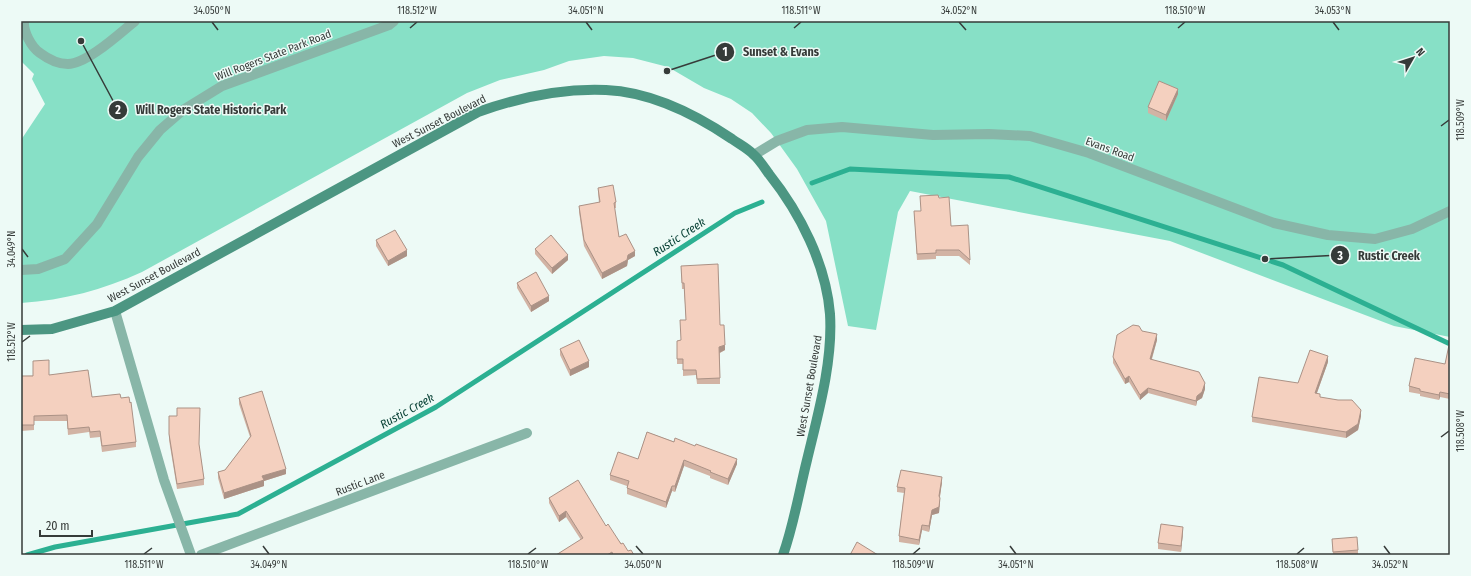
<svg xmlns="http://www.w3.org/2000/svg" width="1471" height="576" viewBox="0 0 1471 576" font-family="'Fira Sans Condensed',sans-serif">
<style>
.green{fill:#87e0c6}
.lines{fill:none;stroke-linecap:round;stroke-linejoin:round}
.stream{stroke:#2cb092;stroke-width:5}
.minor{stroke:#88b6a8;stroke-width:10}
.secondary{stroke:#4c9682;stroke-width:10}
.wall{fill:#d2b3a4}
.shaded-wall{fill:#ab9286}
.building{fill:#f4d0bf;stroke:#ab9286}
.ticks{fill:none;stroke:#363b39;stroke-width:1.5}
.labels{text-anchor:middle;stroke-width:3;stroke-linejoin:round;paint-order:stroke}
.street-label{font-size:11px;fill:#363b39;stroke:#edfaf6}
.water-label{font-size:12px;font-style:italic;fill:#023c30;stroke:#edfaf6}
.leader{fill:none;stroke:#363b39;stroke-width:1.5}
.callout-dot{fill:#363b39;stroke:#edfaf6;stroke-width:1.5}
.mark-label{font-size:12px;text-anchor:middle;font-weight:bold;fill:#fff}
.callout-label{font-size:12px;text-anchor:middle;font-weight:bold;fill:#363b39;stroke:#edfaf6;stroke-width:3;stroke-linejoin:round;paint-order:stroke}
.neatline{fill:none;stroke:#363b39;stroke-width:1.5}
.ticks-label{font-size:10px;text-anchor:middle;fill:#363b39}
</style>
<rect width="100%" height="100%" fill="#edfaf6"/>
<!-- green -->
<path class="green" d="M21,21h1429v316l-56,-11 -224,-85 -260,-50 -12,21 -22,118 -28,-4 -22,-105 -29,-52 -26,-36 -19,-20 -21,-14 -27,-11 -36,-21 -35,-9 -29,-2 -35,5 -25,9 -44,10 -33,13 -325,179c-40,18 -77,28 -121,31v-163l24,-36 -13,-25 2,-5 -13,-13z"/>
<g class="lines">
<!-- stream -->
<path class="stream" d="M812,183l38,-14 159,8 274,88 167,79
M27,555l28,-8 183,-33 198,-107 299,-194 27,-11"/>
<!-- minor -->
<path class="minor" d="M24,21c-1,10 7,26 16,32 8,6 17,11 28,11 19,0 52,-31 67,-43
M754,155l23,-14 30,-11 35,-3 91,8 56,-1 41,2 59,17 185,70 54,12 47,4 37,-10 38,-18
M21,270l17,-1 27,-10 32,-35 41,-67 22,-27 23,-20 39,-24 167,-61 5,-4
M115,311l49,169 27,75
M201,555l326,-122"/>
<!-- secondary -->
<path class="secondary" d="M21,330l31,-1 63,-18 363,-199c42,-15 83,-24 128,-22 46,2 89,24 126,49 7,5 15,9 21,15 6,5 11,13 16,20 31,39 57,90 61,140 3,48 -12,100 -23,146 -8,32 -13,64 -24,95"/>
</g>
<!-- wall -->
<path class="wall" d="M1178,94l-12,27 -18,-8v-6z
M598,188l18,14v6h-2l5,29 16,19 -7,4 -1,6 -25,13 -18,-33 -5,-34v-6l20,-3 -1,-10z
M939,198l12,28 19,34v5l-11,-9h-23v3l-19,1 -3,-49h7z
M376,240l31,16 -19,10 -12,-20z
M535,249l33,11 -16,14 -17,-20z
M681,266l39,59 5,25 -5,3v31h-23l-1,-9 -13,1v-12h-6v-23l4,-1 5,-20 -2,-31h-2z
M517,283l32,18 -18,11 -14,-24z
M1142,331l15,9 -5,19 53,30 -3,9 -5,3 -1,5 -48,-13 -8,7 -11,-18 -4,2 -12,-21v-6z
M1450,345v54l-10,-2 -1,3 -19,-4v-2l-11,-2v-6l36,-22z
M560,349l29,18 -19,9 -10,-21z
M1328,362l-11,31 3,4 41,19 -3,14 -12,8 -94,-16v-5z
M49,375l43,22 29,1 15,44v5l-34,5 -2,-15 -10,1 -1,-6 -21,3 -1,-14h-33v9l-13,1v-55z
M239,398l47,76 -22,7v5l-40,13 -6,-21v-6l7,-2 25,-33 -11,-33z
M169,416h8l22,29 5,34v6l-27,4 -8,-49z
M647,432l90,32 -9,21 -18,-7v-2l-26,-10 -9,26 -3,-1 -6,17 -39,-14v-8l-17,-6v-5l28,-16z
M942,482l-2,15v6l-1,10 -7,2 -3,17 -7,-2 -3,15 -20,-3v-6l5,-43 -7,-1v-5z
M549,498l57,28 22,25 6,4h-78l25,-15 -15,-23 -7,5 -10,-19z
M1183,532l-2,20 -23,-3v-6z
M1332,539l26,11v5h-25z"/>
<!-- shaded-wall -->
<path class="shaded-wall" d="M1178,89v5l-12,27v-6z
M407,250v6l-19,10v-5z
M635,251v5l-7,4 -1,6 -25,13v-6l26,-18z
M568,255v5l-16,14v-6z
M549,296v5l-18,11v-6z
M1157,334v6l-7,24v-5z
M725,345v5l-6,3v-6z
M1328,356v6l-13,36v-5z
M589,361v6l-19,9v-6z
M1129,376v6l-4,2v-5z
M1205,383v6l-3,9 -5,3 -1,5v-5l1,-5z
M1148,388v5l-8,7v-5z
M1440,392v5l-1,3v-5z
M1361,410v6l-3,14 -12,8v-6z
M737,459v5l-9,21v-6z
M684,460v6l-9,26v-6z
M286,469v5l-22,7v5l-40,13v-6l38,-17z
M942,477v5l-3,20v-6z
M672,486v5l-6,17v-6z
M940,498l-1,15 -7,2 -3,17v-6l3,-16z
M566,511v6l-7,5v-6z
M922,525v5l-3,15v-5z
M1183,527v5l-2,20v-6z"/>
<!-- building -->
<path class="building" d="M1159,81l19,8 -12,26 -18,-8z
M613,185l3,17 -2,1 5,34 7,-3 9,17 -7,4 -1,5 -25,13 -18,-33 -5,-34 21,-4 -2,-14z
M938,195l1,3 10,-1 2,29 17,-1 2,35 -11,-10h-23v3l-19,1 -3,-43h7l-1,-15z
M395,230l12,20 -19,11 -12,-21z
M551,235l17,20 -16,13 -17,-19z
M718,264l2,61h4l1,20 -6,2 1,31 -23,1 -1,-9h-13v-11h-6v-18l4,-1 -1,-20h6l-2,-37h-2l-1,-17z
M536,272l13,24 -18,10 -14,-23z
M1133,325l6,1 3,5 15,3 -7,25 49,13 6,11 -3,9 -5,4 -1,5 -48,-13 -8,7 -11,-19 -4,3 -12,-22 4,-22z
M579,340l10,21 -19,9 -10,-21z
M1449,345h1v49l-10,-2 -1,3 -19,-4v-2l-11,-3 6,-28 30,6z
M1310,350l18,6 -13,37 5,1v3l18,3h14l9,10 -3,14 -12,8 -94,-15 7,-40 39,6z
M49,360v15l39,-5 4,27 28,-3 1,4 8,-1 1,6 1,-1 5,40 -34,4 -2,-15 -10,1 -1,-5 -21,2 -1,-14 -33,1v9h-13v-49h12v-15z
M262,391l24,78 -24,7 2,4 -40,13 -6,-21 7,-2 26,-34 -12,-38z
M177,408h23l-1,36 5,35 -27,5 -8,-50v-18h8z
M647,432l27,10 1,-4 20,8 1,-2 41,15 -9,20 -18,-7 1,-1 -27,-11 -9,26h-3l-6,16 -39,-14 2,-7 -19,-6 8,-23 20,7z
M901,470l41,7 -3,19 1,2 -1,9 -7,3 -3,16 -7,-1 -3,15 -20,-4 6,-48 -8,-1z
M578,480l28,46 2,-2 13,20 2,-1 5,8 3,-1 3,5h-21l-1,-3 -5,3h-51l27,-17 -17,-27 -7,5 -10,-18z
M1161,524l22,3 -2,19 -23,-3z
M1357,537l1,13 -25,2 -1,-13z
M857,542l21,13h-28z"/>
<!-- ticks -->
<path class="ticks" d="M212,22l6,8M586,22l6,8M959,22l7,8M1333,22l6,8M410,28l7,-6M794,28l7,-6M1178,28l7,-6M1441,126l8,-6M22,249l6,8M22,342l8,-6M1441,437l8,-6M263,546l6,8M636,546l7,8M1010,546l6,8M1384,546l6,8M144,554l8,-6M528,554l8,-6M913,554l7,-6M1297,554l7,-6"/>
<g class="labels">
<!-- street labels -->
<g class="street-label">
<text transform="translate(273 55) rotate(-21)" y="4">Will Rogers State Park Road</text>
<text transform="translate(439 121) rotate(-27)" y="4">West Sunset Boulevard</text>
<text transform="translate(1110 149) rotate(20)" y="4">Evans Road</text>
<text transform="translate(154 275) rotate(-28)" y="4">West Sunset Boulevard</text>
<text transform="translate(809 386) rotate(-80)" y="4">West Sunset Boulevard</text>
<text transform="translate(360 483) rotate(-21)" y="4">Rustic Lane</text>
</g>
<!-- water labels -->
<g class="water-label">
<text transform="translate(679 237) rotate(-33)" y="4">Rustic Creek</text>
<text transform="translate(407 411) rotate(-29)" y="4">Rustic Creek</text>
</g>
</g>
<!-- callouts -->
<path class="leader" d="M667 71L725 52M81 41L118 110M1265 259L1340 255"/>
<g class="callout-dot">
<circle cx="667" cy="71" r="4"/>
<circle cx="81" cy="41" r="4"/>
<circle cx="1265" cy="259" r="4"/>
<circle cx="725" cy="52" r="10"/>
<circle cx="118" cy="110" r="10"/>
<circle cx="1340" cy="255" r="10"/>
</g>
<g class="mark-label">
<text x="725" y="56">1</text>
<text x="118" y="114">2</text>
<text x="1340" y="260">3</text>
</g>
<g class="callout-label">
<text x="781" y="56">Sunset &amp; Evans</text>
<text x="211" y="114">Will Rogers State Historic Park</text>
<text x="1389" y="260">Rustic Creek</text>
</g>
<!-- border -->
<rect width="1471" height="576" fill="none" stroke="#edfaf6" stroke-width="44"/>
<!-- north arrow -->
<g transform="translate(1413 58) rotate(51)" stroke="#edfaf6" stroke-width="3" paint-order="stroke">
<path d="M0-3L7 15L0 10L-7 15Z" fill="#363b39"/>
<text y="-6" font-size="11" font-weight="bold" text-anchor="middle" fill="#363b39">N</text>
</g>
<!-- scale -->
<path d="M40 530v6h52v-6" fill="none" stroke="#363b39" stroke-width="2"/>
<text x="46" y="530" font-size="12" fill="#363b39" stroke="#edfaf6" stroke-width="3" paint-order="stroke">20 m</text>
<rect x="22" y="22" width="1427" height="532" class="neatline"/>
<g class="ticks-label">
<text x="212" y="14">34.050°N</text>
<text x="417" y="14">118.512°W</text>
<text x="586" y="14">34.051°N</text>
<text x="801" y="14">118.511°W</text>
<text x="959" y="14">34.052°N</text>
<text x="1185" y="14">118.510°W</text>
<text x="1333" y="14">34.053°N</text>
<text transform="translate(1460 120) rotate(-90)" y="4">118.509°W</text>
<text transform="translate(11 249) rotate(-90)" y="4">34.049°N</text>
<text transform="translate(11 342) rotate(-90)" y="4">118.512°W</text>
<text transform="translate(1460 431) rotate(-90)" y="4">118.508°W</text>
<text x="144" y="568">118.511°W</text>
<text x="269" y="568">34.049°N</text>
<text x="528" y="568">118.510°W</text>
<text x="643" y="568">34.050°N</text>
<text x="913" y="568">118.509°W</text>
<text x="1016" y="568">34.051°N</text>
<text x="1297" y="568">118.508°W</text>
<text x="1390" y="568">34.052°N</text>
</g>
</svg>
